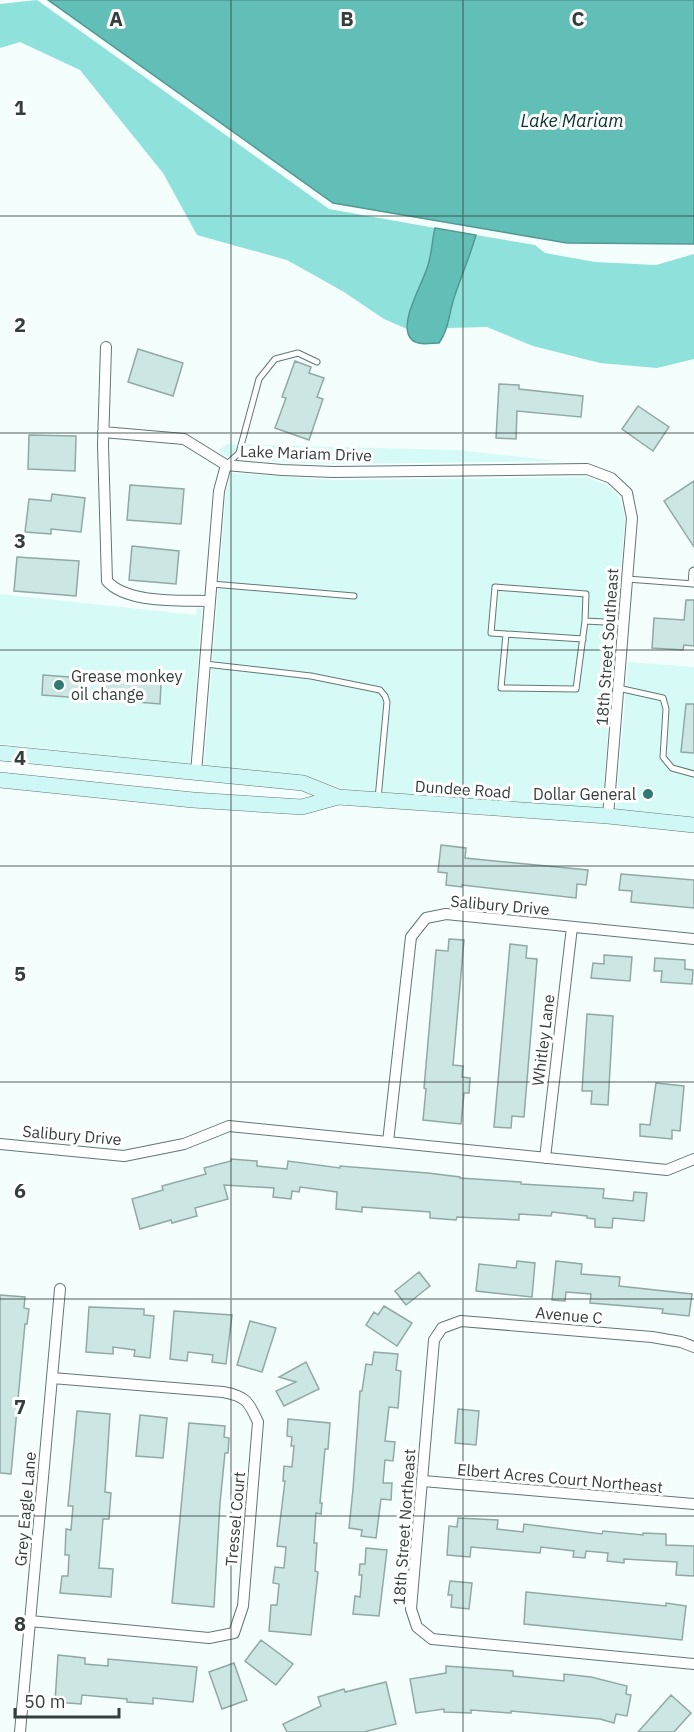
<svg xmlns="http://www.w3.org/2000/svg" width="694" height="1732" viewBox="0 0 694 1732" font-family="'IBM Plex Sans',sans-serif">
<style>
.built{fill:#d6fbf7}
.green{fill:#8ee2db}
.water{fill:#61bfb8;stroke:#549893;stroke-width:1.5}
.building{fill:#cce6e4;stroke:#90a9a7;stroke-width:1.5}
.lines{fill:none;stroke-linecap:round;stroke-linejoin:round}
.lane-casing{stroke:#607875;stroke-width:7}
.street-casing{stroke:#607875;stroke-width:12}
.secondary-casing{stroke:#607875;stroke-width:16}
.lane{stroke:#fff;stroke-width:5}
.street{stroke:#fff;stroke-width:10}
.secondary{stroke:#cff7f5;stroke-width:15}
.grid{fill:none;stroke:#343e3d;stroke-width:1.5;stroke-opacity:0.55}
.poi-dot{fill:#2f7873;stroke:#fff;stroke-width:2}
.labels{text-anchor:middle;stroke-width:6;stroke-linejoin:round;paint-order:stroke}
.street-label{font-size:16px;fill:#343e3d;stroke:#fff}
.poi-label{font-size:16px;fill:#343e3d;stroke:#fff;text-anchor:start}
.water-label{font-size:18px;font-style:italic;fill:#053432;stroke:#fff}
.grid-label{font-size:20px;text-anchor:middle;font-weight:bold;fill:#343e3d;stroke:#fff;stroke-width:6;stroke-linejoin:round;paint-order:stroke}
</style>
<rect width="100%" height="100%" fill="#f4fefd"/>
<!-- built -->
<path class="built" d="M227,444l230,6 102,11 -226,3 -50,-2 -55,-5 -10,-6z
M231,473l102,7 253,-3 21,8 13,13 5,21 -23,289 -258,-19 -40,-14 -100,-9 22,-274z
M0,594l196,21 1,-7 5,1 -12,155 -190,-20z
M628,662l66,5v150l-78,-8z"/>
<!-- green -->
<path class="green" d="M37,0l292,209 106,19 -7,39 -20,49 -1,13 -23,-10 -40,-27 -57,-32 -90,-25 -34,-62 -83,-103 -60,-28 -20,6v-44z
M476,235l59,10 10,8 50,9 61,3 38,-11v105l-37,9 -57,-5 -67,-17 -46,-19 -40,1 6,-27z"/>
<!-- water -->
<path class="water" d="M48,0h646v244l-127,-1 -234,-40z
M435,228l41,7c-6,21 -15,42 -22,63 -5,15 -5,31 -15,45 -8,0 -20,3 -27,-3 -16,-15 12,-58 16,-75 4,-12 4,-25 7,-37z"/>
<!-- building -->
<path class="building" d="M138,349l45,14 -10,33 -45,-14z
M295,361l16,6 -2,6 15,5 -7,19 6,2 -14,41 -34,-12 11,-30 -4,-1z
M499,384l20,1v4l64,7 -2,21 -64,-6 -1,28 -20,-1z
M638,406l31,21 -16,24 -31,-22z
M29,435l47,1 -1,35 -47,-2z
M694,481v66l-30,-46z
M130,485l54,4 -3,35 -54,-4z
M52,494l33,4 -4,34 -30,-3v5l-26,-2 4,-33 22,2z
M132,546l47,5 -3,33 -47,-4z
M17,557l62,4 -3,35 -62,-5z
M686,600h8v46l-10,-1 -1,5 -31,-2 2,-30 30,2z
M43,675l39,3 -1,20 -39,-3z
M104,679l57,4 -1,21 -58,-5z
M686,704h8v49l-13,-1z
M441,845l25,3 -1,10 123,12 -2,15 -9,-1 -1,14 -114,-13v2l-16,-2 1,-12 -9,-1z
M621,874l73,6v28l-63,-6 1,-11 -13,-1z
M449,939l15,1 -11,125 10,1 -1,11 8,1 -1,15h-5l-3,31 -38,-4 3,-31 -2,-1 12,-138 12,1z
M510,944l17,2 -1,12 11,1 -13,158 -12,-1 -1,12 -17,-1z
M604,955l28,2 -2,24 -39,-3 2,-15 11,1z
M655,958l30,2v9l8,1 -1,14 -31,-2 1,-11h-8z
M587,1014l26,2 -5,89 -17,-1 1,-13h-10z
M656,1083l28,3 -4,45 -8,-1v9l-32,-3v-12l10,1z
M231,1159l26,2v5l30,3 1,-8 52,7v-2l88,7 32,4v1l61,4v2l69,4 14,1 -1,9 30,3 1,-9 13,1 -3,28 -31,-3 -1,10 -17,-1v-8l-8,-1v-2l-35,-4 -1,4 -32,-2v6l-62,-3 -1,3 -26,-2v-6l-68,-5v5l-26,-3 1,-17 -37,-5 -1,5 -7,-1 -1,8 -18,-2 1,-9 -50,-3 4,14 -33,9 2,8 -25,7 -1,-3 -31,9 -8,-30 31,-9 -1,-4 44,-12 -2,-6 27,-7z
M517,1261l18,2 -3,34 -56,-6 3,-27 37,4z
M556,1261l26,3 -1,10 39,3 -1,9 73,8 -3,22 -27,-3 1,-4 -73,-6 1,-9 -25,-2 -1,9 -13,-1z
M419,1272l11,14 -24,19 -11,-14z
M0,1295l25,2 -1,11 5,1 -2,15h-2l-14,150 -11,-1z
M384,1306l28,17 -15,23 -31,-21 8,-13 4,3z
M89,1307l55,2v6l10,1 -4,42 -16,-2 1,-6 -22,-3v7l-27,-2z
M174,1311l58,4 -6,49 -14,-2 1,-7 -25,-3 -1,9 -17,-2z
M250,1321l26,7 -14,44 -25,-7z
M374,1352l24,2 -2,16 5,1 -3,37 -9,-1 -4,34 10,1 -2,19 -8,-1 -2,23h9l-1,17 -10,-1 -5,39 -15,-2 1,-6 -13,-2 4,-39 7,-98h2l4,-27 6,1z
M306,1362l13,27 -35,17 -8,-15 20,-9 -17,-5z
M458,1409l21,2 -3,34 -21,-2z
M77,1411l33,3 -5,78 6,1 -2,26h-6l-4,49 14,1 -2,28 -51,-4 2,-17h6l1,-21h-4l1,-26 5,1 2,-24h-5z
M140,1415l27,3 -4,40 -27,-2z
M288,1419l42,4 -2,26h-3l-5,54h2l-1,11 -5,-1 -2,30h3l-2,28 3,1 -7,63 -42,-4 2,-26h6l2,-21 -6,-1 2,-16 9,1 2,-21 -9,-1 8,-65h-2l1,-15 8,1 2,-21h-3l1,-9 -5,-1z
M189,1423l36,3 -1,11 5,1 -1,15h-3l-5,50 -6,104 -42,-4z
M458,1518l40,2 -1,9 26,3 1,-8 78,10 1,-3 40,4v-2l23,1v11l28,1v30l-18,-1 1,-13 -53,-3v4l-17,-2 1,-8 -22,-2 -1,7 -12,-1 1,-6 -33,-4 -1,6 -69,-6 -1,10 -23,-2 2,-29 8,1z
M366,1548l21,2 -8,66 -26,-2 2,-18 5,1 2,-22h-3l1,-11h5z
M450,1581l22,2 -3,26 -18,-2 1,-12h-4z
M526,1592l140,14v-3l20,3 -4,34 -158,-16z
M261,1640l32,24 -17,21 -31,-24z
M58,1655l27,3v6l23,2v-7l89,8 -4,35 -40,-4v6l-26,-2v-3l-45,-4 -1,9 -26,-2z
M234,1663l13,37 -25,9 -13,-37z
M446,1666l67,5v5l51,5v-7l27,3 36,9 -1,8 5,1 -4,21 -11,-2 -2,9 -14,-4 -89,-8v2l-40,-3v3l-27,-1v-3l-28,4 -6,-34 36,-6z
M386,1682l10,42 -32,8h-77l-4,-8 38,-18 -3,-9 26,-8 1,3z
M671,1695l20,18 -17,19h-36z"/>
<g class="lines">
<!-- lane casing -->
<g class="lane-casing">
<path id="lane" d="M227,464l12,-11 20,-74 16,-20 23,-6 19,9
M627,579l67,5
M212,584l142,12
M691,584l1,-13 2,-1
M585,621l-9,68 -75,-1 5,-54 -15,-1 4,-46 91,7 -1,27 39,2
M506,634l77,5
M205,664l106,12 69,14 5,6 2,6 -9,97
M618,688l45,10 3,11 -3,48 9,11 22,6"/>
</g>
<!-- street casing -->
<g class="street-casing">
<path id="street" d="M106,347l-3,98 4,136c20,23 74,19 103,20
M103,432l81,7 42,26 56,5 51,2 254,-3 24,9 16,15 5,25 -24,298
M196,773l23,-282 7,-26
M388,1142l23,-205 15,-19 20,-4 248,25
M0,1144l124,12 60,-12 45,-18 438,44 27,-11
M545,1158l27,-231
M694,1347l-13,-5 -29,-5 -191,-16 -19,7 -8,12 -23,269 6,18 15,12 262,25
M423,1481l271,23
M30,1621l179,17 25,-5 9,-27 15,-184c-9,-20 -12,-26 -35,-30l-171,-14
M20,1732l40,-443"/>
</g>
<!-- secondary casing -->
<g class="secondary-casing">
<path id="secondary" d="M0,753l303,30 35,14 270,19 86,9
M0,780l193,20 109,7 36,-10"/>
</g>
<!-- lane -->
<use href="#lane" class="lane"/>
<!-- street -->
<use href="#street" class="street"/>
<!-- secondary -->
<use href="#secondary" class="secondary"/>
</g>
<!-- grid -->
<path class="grid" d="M231,0v1732M463,0v1732M0,216h694M0,433h694M0,650h694M0,866h694M0,1082h694M0,1299h694M0,1516h694"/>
<!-- markers -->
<g class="poi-dot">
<circle cx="59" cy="685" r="6"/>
<circle cx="648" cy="794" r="6"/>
</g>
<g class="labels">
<!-- street labels -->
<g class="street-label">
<text transform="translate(306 453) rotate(2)" y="6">Lake Mariam Drive</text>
<text transform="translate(607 647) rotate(-86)" y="6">18th Street Southeast</text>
<text transform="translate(463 789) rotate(4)" y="6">Dundee Road</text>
<text transform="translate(500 905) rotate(5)" y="6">Salibury Drive</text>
<text transform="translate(543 1040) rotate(-83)" y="6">Whitley Lane</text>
<text transform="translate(72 1135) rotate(5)" y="6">Salibury Drive</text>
<text transform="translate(569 1315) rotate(5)" y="6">Avenue C</text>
<text transform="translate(560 1478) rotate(5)" y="6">Elbert Acres Court Northeast</text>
<text transform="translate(25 1509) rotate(-85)" y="6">Grey Eagle Lane</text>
<text transform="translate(235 1519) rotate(-85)" y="6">Tressel Court</text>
<text transform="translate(404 1527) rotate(-86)" y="6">18th Street Northeast</text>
</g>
<!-- poi labels -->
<g class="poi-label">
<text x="71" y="682">Grease monkey<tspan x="71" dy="18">oil change</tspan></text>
<text x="636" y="800" text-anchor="end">Dollar General</text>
</g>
<!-- water labels -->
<g class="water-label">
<text x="572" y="127">Lake Mariam</text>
</g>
</g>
<g class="grid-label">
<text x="116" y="26">A</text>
<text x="347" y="26">B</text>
<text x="578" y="26">C</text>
<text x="20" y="115">1</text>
<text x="20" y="332">2</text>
<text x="20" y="548">3</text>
<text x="20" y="765">4</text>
<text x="20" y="981">5</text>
<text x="20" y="1198">6</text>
<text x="20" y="1414">7</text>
<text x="20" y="1631">8</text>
</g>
<!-- scale -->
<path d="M15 1708v9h104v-9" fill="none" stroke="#343e3d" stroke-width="3"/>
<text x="24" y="1708" font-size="18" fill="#343e3d" stroke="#ffffff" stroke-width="4.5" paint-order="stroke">50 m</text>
</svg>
